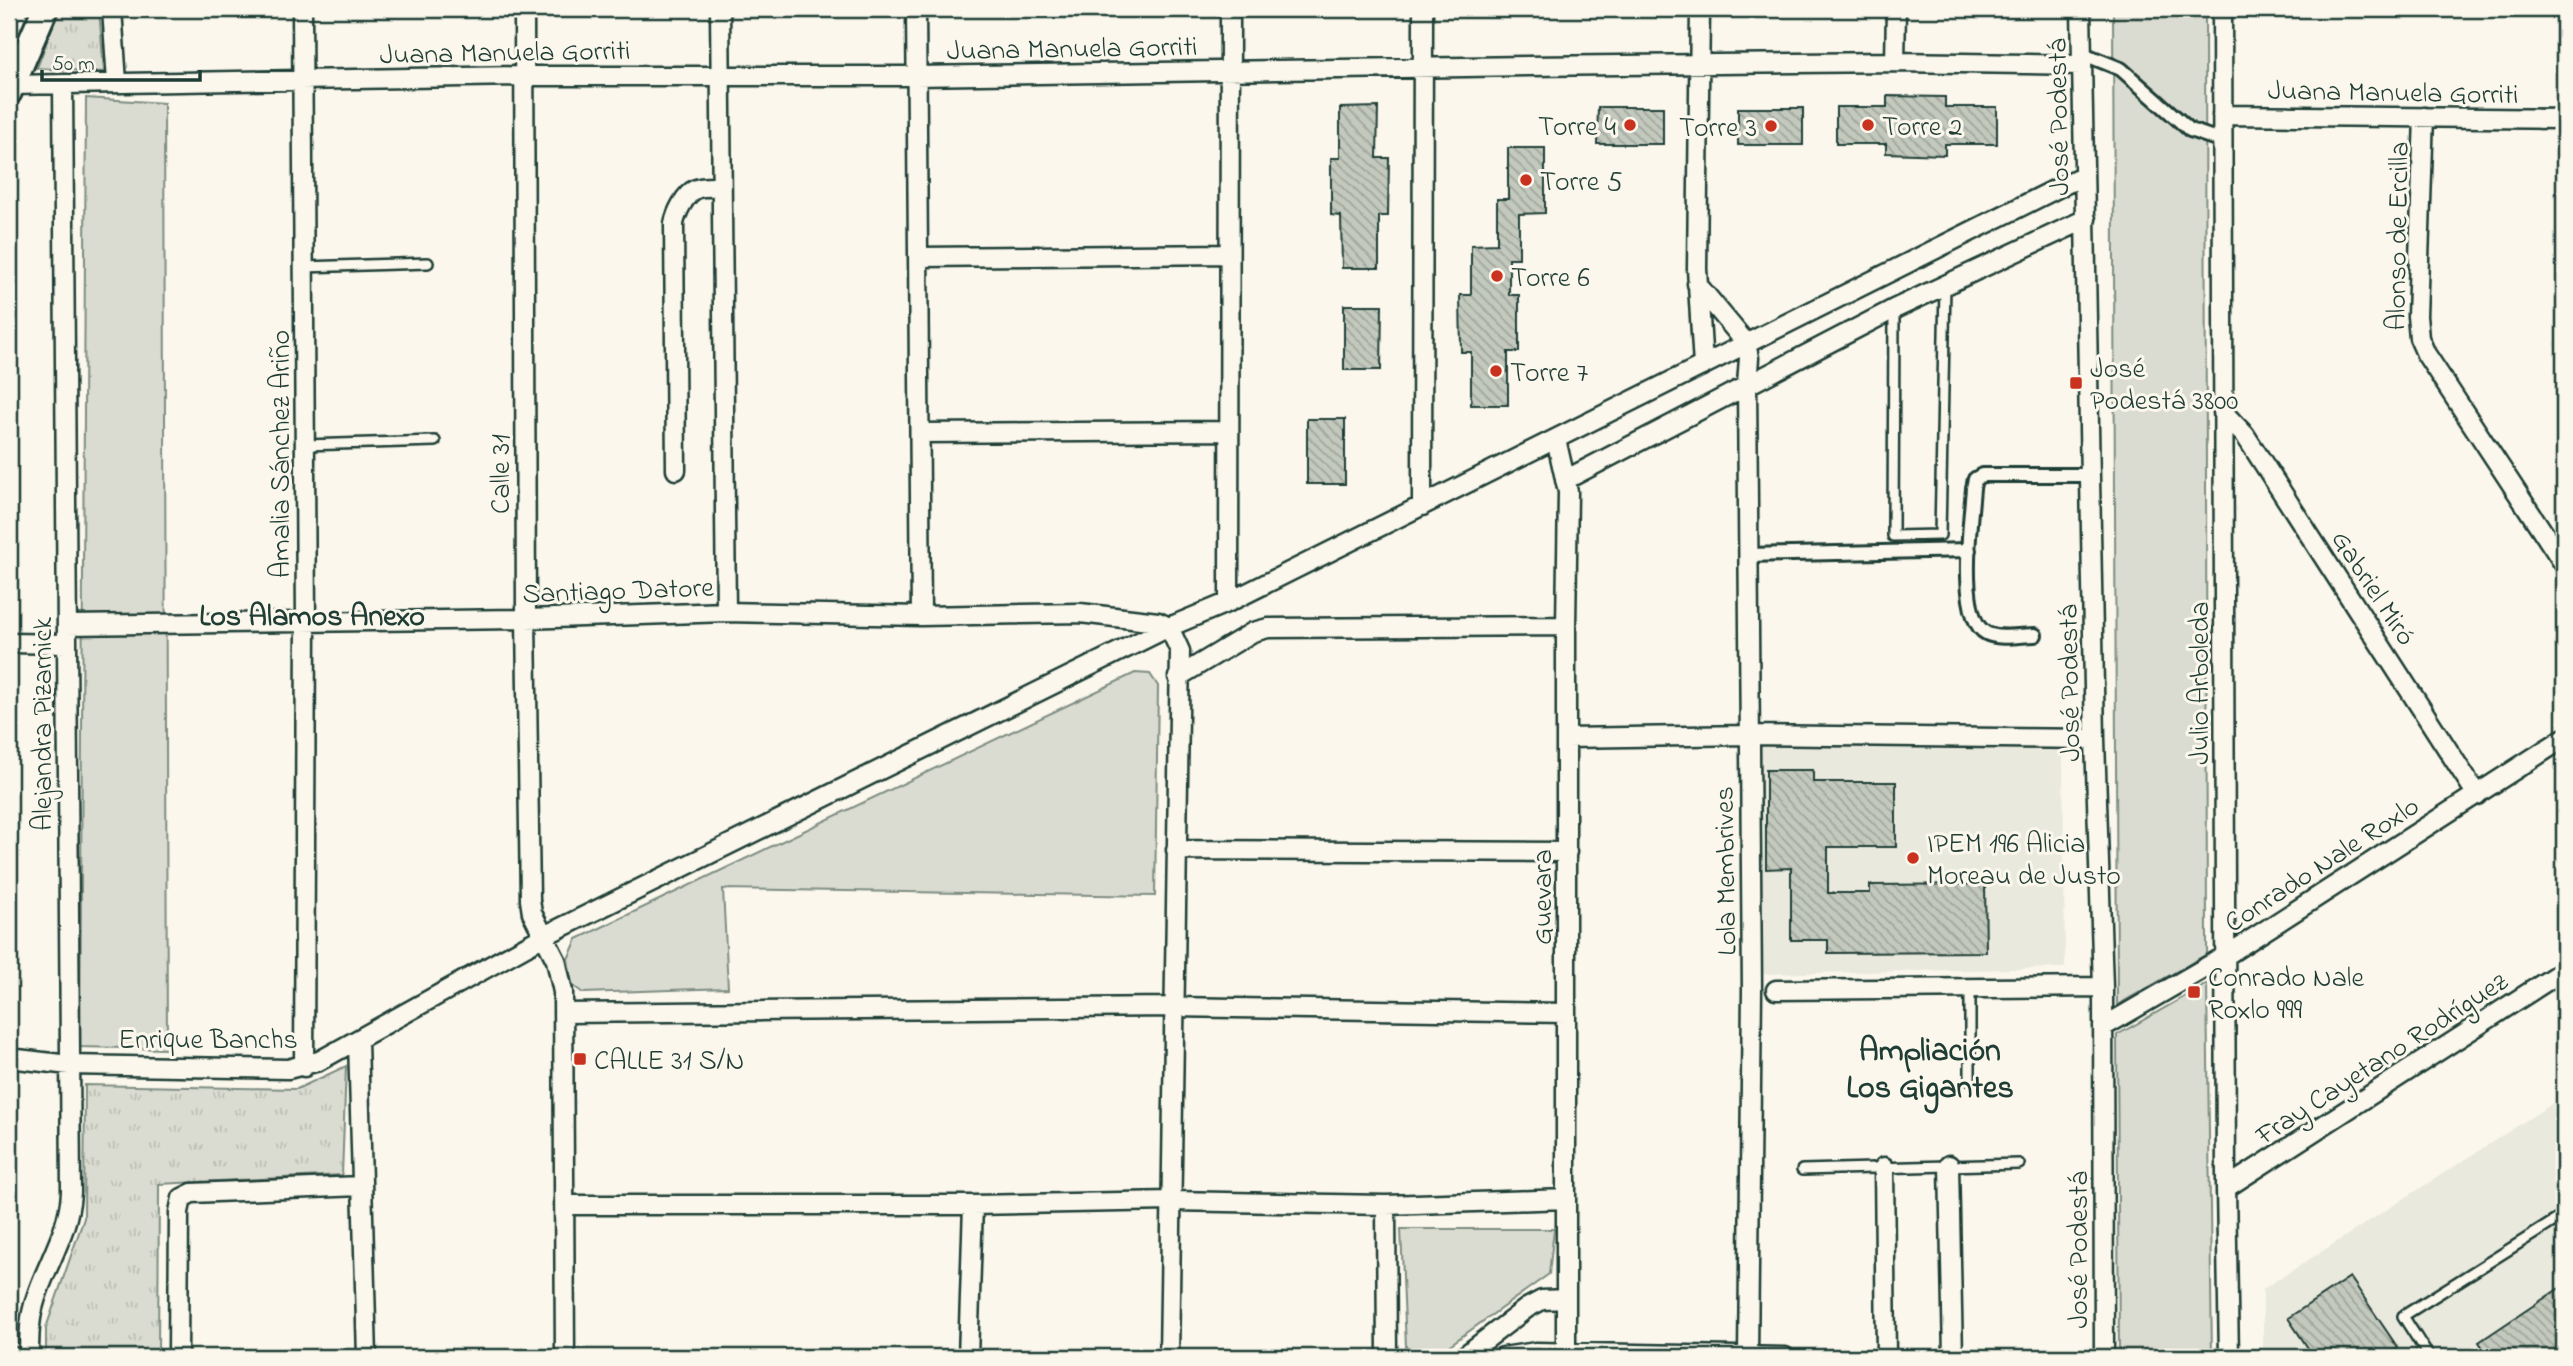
<svg xmlns="http://www.w3.org/2000/svg" width="2573" height="1366" viewBox="0 0 2573 1366" font-family="'Indie Flower',sans-serif">
<style>
.built{fill:#eae9de}
.grass{fill:url(#grass-tufts);stroke:#7d8c82;stroke-width:2}
.green{fill:#dbdcd1;stroke:#7d8c82;stroke-width:2}
.building{fill:url(#building-back-hatch);stroke:#1f3d34;stroke-width:2}
.lines{fill:none;stroke-linecap:round;stroke-linejoin:round}
.service-casing{stroke:#1f3d34;stroke-width:14}
.pedestrian-casing{stroke:#1f3d34;stroke-width:18}
.minor-casing{stroke:#1f3d34;stroke-width:23}
.secondary-casing{stroke:#1f3d34;stroke-width:30}
.service{stroke:#fbf7ec;stroke-width:9}
.pedestrian{stroke:#fbf7ec;stroke-width:12}
.minor{stroke:#fbf7ec;stroke-width:18}
.secondary{stroke:#fbf7ec;stroke-width:24}
.poi-dot{fill:#c8321e;stroke:#fbf7ec;stroke-width:2.5}
.labels{text-anchor:middle;stroke-width:6;stroke-linejoin:round;paint-order:stroke}
.street-label{font-size:28px;fill:#1f3d34;stroke:#fbf7ec}
.poi-label{font-size:28px;fill:#1f3d34;stroke:#fbf7ec;text-anchor:start}
.neighbourhood-label{font-size:30px;font-weight:bold;fill:#1f3d34;stroke:#fbf7ec}
.quarter-label{font-size:32px;font-weight:bold;fill:#1f3d34;stroke:#fbf7ec}
</style>
<defs>
<pattern id="grass-tufts" width="24" height="20" patternUnits="userSpaceOnUse" patternTransform="scale(1.75)"><rect width="24" height="20" fill="#dbdcd1"/><path d="M3 7l-1-3M5 7V3M7 7l1-3M15 17l-1-3M17 17v-4M19 17l1-3" fill="none" stroke="#bcbeb4"/></pattern>
<pattern id="building-back-hatch" width="6" height="6" patternUnits="userSpaceOnUse" patternTransform="scale(1.75)"><rect width="6" height="6" fill="#c4c9be"/><path d="M-1 5l2 2M0 0l6 6M5-1l2 2" fill="none" stroke="#9fa49b"/></pattern>
</defs>
<rect width="100%" height="100%" fill="#fbf7ec"/>
<filter id="ink" filterUnits="userSpaceOnUse"><feTurbulence type="fractalNoise" baseFrequency=".0143" numOctaves="2"/><feDisplacementMap in="SourceGraphic" scale="14" xChannelSelector="R" yChannelSelector="G"/><feConvolveMatrix kernelMatrix="1 2 1 2 8 2 1 2 1" color-interpolation-filters="sRGB"/></filter>
<g filter="url(#ink)">
<!-- built -->
<path class="built" d="M1760,742l303,5 2,221 -302,6z
M2564,1096v261h-301v-68z"/>
<!-- grass -->
<path class="grass" d="M59,9h40l5,63 -67,-4z
M346,1066l-4,109 -183,9 -1,173h-112v-29l38,-110 1,-133 212,4z"/>
<!-- green -->
<path class="green" d="M2113,9h92l2,945 -90,51z
M86,98l78,5 3,946 -87,-2z
M1135,673l15,1 8,12 -3,210 -432,-7 5,99 -145,5 -11,-8 -4,-26 9,-20z
M2207,984l5,373h-93l-2,-322z
M1401,1229h153l-5,45 -116,83h-20l-7,-10z"/>
<!-- building -->
<path class="building" d="M1887,96l58,1v10h52v37h-52v11l-59,-2v-9h-50v-37h51z
M1378,107l-1,51h12l-1,58h-9v52h-37l-1,-52 -10,-1v-57h9v-50z
M1598,107h65v37h-66z
M1738,108h65v37h-65z
M1508,148h37v65l-26,1v44h-10v37h10v57h-11v53h-37v-53h-10l-1,-57h11v-50l26,-1v-45h11z
M1344,305h38l-1,65h-37z
M1307,419h38v65h-38z
M1766,770h47v12h83v65h-68v46h42v-8l115,-1 1,68 -158,1v-13h-37v-72l-25,1z
M2350,1277l48,71 -14,9h-70l-26,-39z
M2564,1285v72h-75l-10,-15z"/>
<g class="lines">
<!-- service casing -->
<g class="service-casing">
<path id="service" d="M304,267l124,-4
M1894,309l-1,227 47,-1 5,-249
M305,445l130,-4
M1970,1080v-92
M1802,1170l217,-6
M2429,1357l-26,-41 161,-101"/>
</g>
<!-- pedestrian casing -->
<g class="pedestrian-casing">
<path id="pedestrian" d="M2081,53l40,16 69,61 32,11
M1749,555l220,-5
M2035,635c-14,0 -36,5 -49,-2 -29,-15 -15,-116 -13,-145l2,-9 7,-4h109"/>
</g>
<!-- minor casing -->
<g class="minor-casing">
<path id="minor" d="M112,9l5,73
M302,9l4,612 -2,446
M524,9l2,610 4,281 2,13 24,47 7,32 2,365
M720,9l6,603
M916,9l5,607
M1700,9l-3,260 6,97
M2081,9l14,730 8,248 1,370
M2222,9l4,1179 3,169
M1895,62l1,-53
M11,85l513,-9h392l611,-10 368,-4 186,3
M2222,115l342,4
M2424,117l-7,199 2,22 7,16 138,210
M920,257l308,-3
M1697,284l49,59 3,15 -2,26 5,606 -4,367
M2223,412l22,23 232,360
M921,433l307,-2
M1556,439l12,53 -2,134v731
M676,470l-2,-246c2,-11 11,-30 22,-35 7,-3 17,-2 24,-2
M1565,480l329,-171 192,-90
M1422,506l1,-497
M1229,602l1,-593
M67,625l459,-6 200,-7 195,4 159,-3 78,9 11,5
M9,643l58,1
M1178,677l75,-45 15,-4 298,-2
M1567,738l181,-3 347,4
M1176,850l391,2
M1776,990l327,-3
M563,1013l610,-6 393,6
M2103,1027l124,-72 337,-217
M358,1041l9,316
M9,1058l60,7 219,4 31,-8 225,-125 625,-309 60,-25 855,-427
M1949,1165l4,192
M1884,1167l2,190
M2226,1188l338,-218
M565,1205h408l198,-4 215,4 180,-6
M1386,1205l1,152
M9,1355l3,2
M29,1357c0,-12 0,-26 2,-39 7,-43 38,-80 40,-126l-8,-1108
M178,1357l1,-145 3,-14 10,-5 168,-7
M968,1357l5,-152
M1169,1357l11,-706 -11,-24
M1463,1357l64,-49 15,-8 24,-1
M1503,1357l33,-5 249,5"/>
</g>
<!-- secondary casing -->
<g class="secondary-casing">
<path id="secondary" d="M9,92l36,-83"/>
</g>
<!-- service -->
<use href="#service" class="service"/>
<!-- pedestrian -->
<use href="#pedestrian" class="pedestrian"/>
<!-- minor -->
<use href="#minor" class="minor"/>
<!-- secondary -->
<use href="#secondary" class="secondary"/>
</g>
</g>
<!-- markers -->
<g class="poi-dot">
<circle cx="1630" cy="125" r="7"/>
<circle cx="1868" cy="125" r="7"/>
<circle cx="1771" cy="126" r="7"/>
<circle cx="1526" cy="180" r="7"/>
<circle cx="1497" cy="276" r="7"/>
<circle cx="1496" cy="371" r="7"/>
<rect x="2069" y="376" width="14" height="14" rx="3.5"/>
<circle cx="1913" cy="858" r="7"/>
<rect x="2187" y="985" width="14" height="14" rx="3.5"/>
<rect x="573" y="1052" width="14" height="14" rx="3.5"/>
</g>
<g class="labels">
<!-- street labels -->
<g class="street-label">
<text transform="translate(1072 47) rotate(-1)" y="10">Juana Manuela Gorriti</text>
<text transform="translate(505 51) rotate(-1)" y="10">Juana Manuela Gorriti</text>
<text transform="translate(2393 91) rotate(1)" y="10">Juana Manuela Gorriti</text>
<text transform="translate(2057 117) rotate(-91)" y="10">José Podestá</text>
<text transform="translate(2396 236) rotate(-89)" y="10">Alonso de Ercilla</text>
<text transform="translate(279 454) rotate(-90)" y="10">Amalia Sánchez Ariño</text>
<text transform="translate(499 474) rotate(-90)" y="10">Calle 31</text>
<text transform="translate(2375 587) rotate(57)" y="10">Gabriel Miró</text>
<text transform="translate(618 589) rotate(-2)" y="10">Santiago Datore</text>
<text transform="translate(2068 683) rotate(-91)" y="10">José Podestá</text>
<text transform="translate(2198 683) rotate(-90)" y="10">Julio Arboleda</text>
<text transform="translate(41 724) rotate(-90)" y="10">Alejandra Pizarnick</text>
<text transform="translate(2321 863) rotate(-33)" y="10">Conrado Nale Roxlo</text>
<text transform="translate(1724 871) rotate(-91)" y="10">Lola Membrives</text>
<text transform="translate(1541 897) rotate(-90)" y="10">Guevara</text>
<text x="208" y="1048">Enrique Banchs</text>
<text transform="translate(2381 1057) rotate(-33)" y="10">Fray Cayetano Rodríguez</text>
<text transform="translate(2077 1250) rotate(-90)" y="10">José Podestá</text>
</g>
<!-- poi labels -->
<g class="poi-label">
<text x="1616" y="135" text-anchor="end">Torre 4</text>
<text x="1882" y="135">Torre 2</text>
<text x="1757" y="136" text-anchor="end">Torre 3</text>
<text x="1540" y="190">Torre 5</text>
<text x="1511" y="286">Torre 6</text>
<text x="2090" y="377">José<tspan x="2090" dy="32">Podestá 3800</tspan></text>
<text x="1510" y="381">Torre 7</text>
<text x="1927" y="852">IPEM 196 Alicia<tspan x="1927" dy="32">Moreau de Justo</tspan></text>
<text x="2208" y="986">Conrado Nale<tspan x="2208" dy="32">Roxlo 999</tspan></text>
<text x="594" y="1069">CALLE 31 S/N</text>
</g>
<!-- neighbourhood labels -->
<g class="neighbourhood-label">
<text x="312" y="625">Los Alamos Anexo</text>
</g>
<!-- quarter labels -->
<g class="quarter-label">
<text x="1930" y="1060">Ampliación<tspan x="1930" dy="37">Los Gigantes</tspan></text>
</g>
</g>
<!-- margin -->
<rect width="2573" height="1366" fill="none" stroke="#fbf7ec" stroke-width="35"/>
<rect x="18" y="18" width="2538" height="1331" fill="none" stroke="#1f3d34" stroke-width="2.5" filter="url(#ink)"/>
<!-- scale -->
<path d="M42 70v10h158v-10" fill="none" stroke="#1f3d34" stroke-width="3.5"/>
<text x="52" y="70" font-size="21" fill="#1f3d34" stroke="#fbf7ec" stroke-width="5" paint-order="stroke">50 m</text>
</svg>
